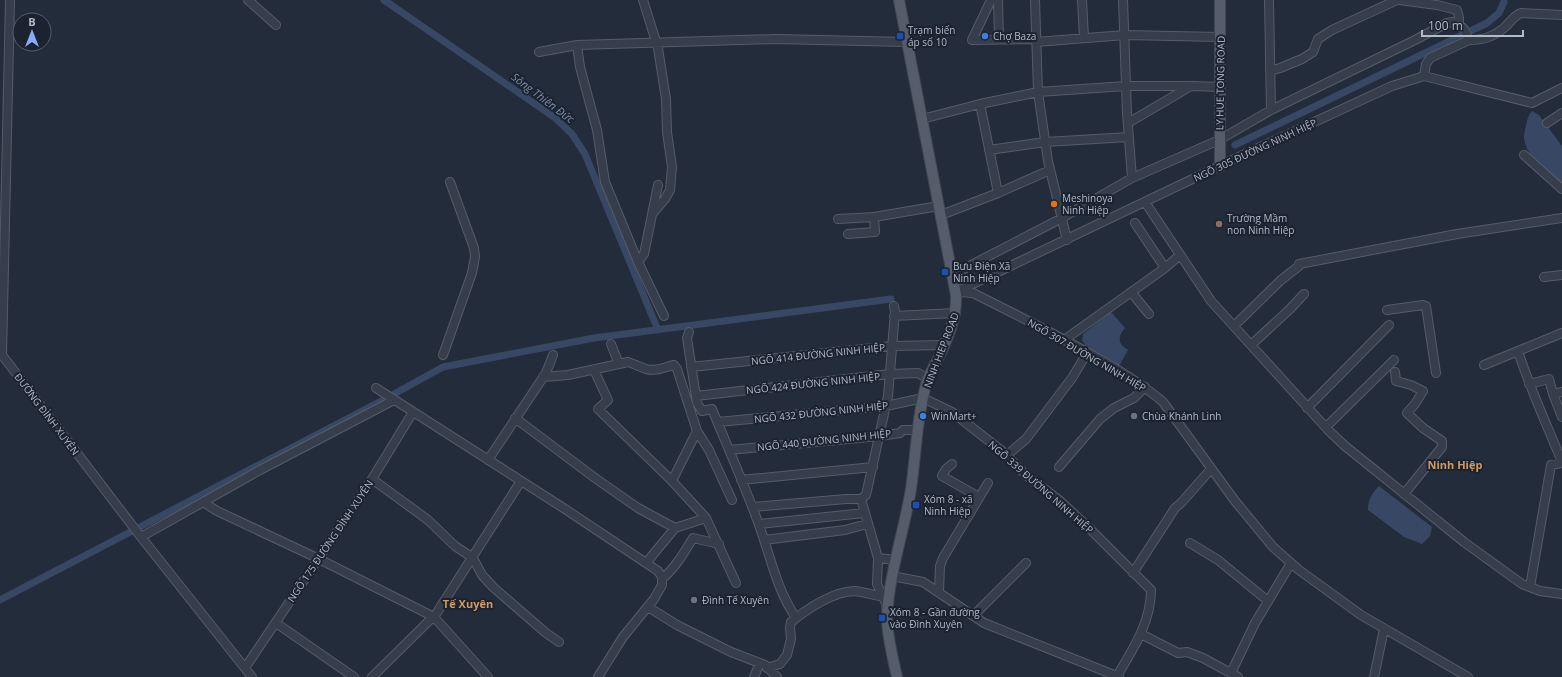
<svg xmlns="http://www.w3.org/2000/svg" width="1562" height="677" viewBox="0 0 1562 677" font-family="'Open Sans',sans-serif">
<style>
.water{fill:#384864}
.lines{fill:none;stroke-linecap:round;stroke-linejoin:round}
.canal{stroke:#384864;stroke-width:7}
.minor-casing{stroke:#555c69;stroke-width:10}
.major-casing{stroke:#404754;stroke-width:12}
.minor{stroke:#373e4b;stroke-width:8}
.major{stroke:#555d6b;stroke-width:10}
.transit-dot{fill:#1a4fb4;stroke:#1c2330;stroke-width:1.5}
.shop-dot{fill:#3f7fe0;stroke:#1c2330;stroke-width:1.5}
.food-dot{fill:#e8710a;stroke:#1c2330;stroke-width:1.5}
.education-dot{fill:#8d6e63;stroke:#1c2330;stroke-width:1.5}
.worship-dot{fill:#6b7280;stroke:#1c2330;stroke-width:1.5}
.labels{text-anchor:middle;stroke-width:4;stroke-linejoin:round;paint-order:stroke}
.poi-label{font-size:10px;fill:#b2b9c7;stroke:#1c2330;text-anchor:start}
.street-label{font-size:10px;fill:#b2b9c7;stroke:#1c2330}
.water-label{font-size:11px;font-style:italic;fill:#7a8eae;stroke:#1c2330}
.neighbourhood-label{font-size:11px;font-weight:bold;fill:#d29962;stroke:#1c2330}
</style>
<rect width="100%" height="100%" fill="#232c3b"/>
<!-- water -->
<path class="water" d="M1532,111l7,4 23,31v38c-13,-10 -36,-27 -38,-46 0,-4 1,-8 2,-12 1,-6 2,-10 6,-15z
M1111,312l14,16c-8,9 -7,16 3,22l-9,16 -33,-20 -4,-6 1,-6z
M1379,486l53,41 -2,9 -8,8 -18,-7 -36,-27c0,-10 4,-17 11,-24z"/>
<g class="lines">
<!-- canal -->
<path class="canal" d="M384,0l170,117 18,17 13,20 73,176
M1235,145l252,-122 12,-10 5,-11
M394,394l49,-27 151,-29 297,-39
M0,600l383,-200"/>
<!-- minor casing -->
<g class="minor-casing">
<path id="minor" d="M10,0l-8,355 139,182 111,140
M248,0l28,25
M643,0l15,48 8,51 1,33 5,35 -2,23 -5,9 -12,14
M991,0l-19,40 64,-1
M998,0l1,39
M1035,0l3,92 10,69 19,79
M1082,0l2,38
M1123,0l4,113 5,65
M1269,0l2,110
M1399,0l38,5 20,5 2,7v8
M1036,42l89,-7 95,2
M577,45l3,22 17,63 8,52 33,80 26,54
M539,52l38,-7 199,-6 131,3
M1270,71l10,-3 22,-9 11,-7 5,-13 14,-9 65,-30
M1424,76l2,-12 4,-6 39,-18
M980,104l18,89
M922,119l58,-15 58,-12 88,-6h66l28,1
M1128,123l63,-37
M1547,123l15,-10
M989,150l56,-8 84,-5
M1524,155l38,34
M1145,202l66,99 118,130 16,15 119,96 58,42 18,7 22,3
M941,215l57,-22 52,-23
M838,219l36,-2
M1135,223l30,45 15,-13
M848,234l27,-2 -1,-15 65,-11
M638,262l6,-8 14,-69
M1299,264l158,-30 105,-16
M952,275l110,-57 70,-40 87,-38 52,-30 144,-70 32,-17 6,-1 6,3 5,4 5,11c14,0 24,-3 35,-12 6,-5 9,-12 17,-15l41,2
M1544,277l18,-2
M956,292l272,-130 164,-76 32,-10 108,27 30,-15
M959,292l14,1c40,20 80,40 119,62 25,14 49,28 71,47l72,99 38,46 26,23 62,45 107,62
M1131,292l18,22
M894,306l1,6 -7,84 -22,99 -5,4 17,59 18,2
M1387,310l36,-5 3,1 10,67
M894,316l62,-3
M1234,326l47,-46 18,-14
M689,332l-2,6 10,65 5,8 10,-2c16,39 33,77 47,116 12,33 17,63 37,93
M1064,340l101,-72
M611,344l8,20
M1251,345l39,-36 14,-15
M1518,351c12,38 29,74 44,111
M443,355l29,-82 3,-16 -1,-9 -24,-66
M1484,365l78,-32
M691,367l201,-21 52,-1
M594,370l14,30 -10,9 74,72 34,37 30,65
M1395,372l1,9 15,4 12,6 -8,13 -8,9 16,15 19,13v6l-38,47
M543,377l25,-2 60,-13c7,2 12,5 18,7 9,3 19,-2 28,-4l3,4 20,62 12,19 23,50
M1529,384l20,-5 4,15 9,-2
M376,388l189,121 93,62 4,6v8l-8,14 -31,38 -25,40
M1553,394l9,23
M696,396l194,-22 28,-1 10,6
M1307,408l82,-83
M515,418l80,60 43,30 37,20
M718,422l168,-16 37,-8 29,14 50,39 24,24 33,25 28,26 64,64c0,32 -18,59 -34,86
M1326,427l68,-67
M729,450l151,-14 20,-3 3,-3h15
M1006,456l20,-17 46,-61 15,-25
M488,460l58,-87 7,-18
M952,464l-6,5 -4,7 37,21
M1059,467l41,-48 14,-11 20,-10 11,-11
M372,479l56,41 27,26 18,12 9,17 11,12 53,46 13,9
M741,480l132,-13
M672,481l25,-50
M203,502l14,9 100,47 117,59 54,60
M753,507l93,-8h15
M759,524l105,-11
M141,537l119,-67 134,-70
M764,540l81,-10 22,-6
M1190,543l28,17 50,41
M878,558l-1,26 6,13
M646,563l29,-35 31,-10
M1133,573l42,-65 6,-5 30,-34
M892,576l31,6 61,41 135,54
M662,579c13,-11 22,-26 31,-41l26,6
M1530,587l21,-122 11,-2
M939,592l1,-26 3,-8 45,-75
M648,607l29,18 54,27 34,13 12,12
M973,616l53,-53
M276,623l78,54
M1141,634l37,19 9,-1 16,6 35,19
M245,668l127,-189 41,-67
M767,668l13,-4 7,-9 4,-16 -1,-11 1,-6c16,-13 43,-31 64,-31 9,1 19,4 28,6l3,6 1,5
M1231,673l24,-50 36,-60
M372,677l64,-63 85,-133
M754,677l6,-14
M1374,677l10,-48"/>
</g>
<!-- major casing -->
<g class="major-casing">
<path id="major" d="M1220,167v-167
M897,677c-4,-18 -11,-45 -10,-63 3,-43 17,-83 24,-125 5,-36 6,-73 16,-108 3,-8 7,-15 11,-22 10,-21 19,-41 18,-64l-57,-295"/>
</g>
<!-- minor -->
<use href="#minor" class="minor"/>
<!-- major -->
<use href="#major" class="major"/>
</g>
<!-- markers -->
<g class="transit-dot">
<rect x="896" y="32" width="8" height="8" rx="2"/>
<rect x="941" y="268" width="8" height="8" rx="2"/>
<rect x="912" y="501" width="8" height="8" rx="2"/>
<rect x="878" y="614" width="8" height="8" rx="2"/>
</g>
<g class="shop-dot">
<circle cx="985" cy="36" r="4"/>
<circle cx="923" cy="416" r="4"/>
</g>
<circle class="food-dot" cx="1054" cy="204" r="4"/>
<circle class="education-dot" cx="1219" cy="224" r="4"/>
<g class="worship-dot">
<circle cx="1134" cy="416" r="4"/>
<circle cx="694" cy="600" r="4"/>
</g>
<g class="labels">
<!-- poi labels -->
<g class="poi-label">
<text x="908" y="34">Trạm biến<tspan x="908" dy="12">áp số 10</tspan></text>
<text x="993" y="40">Chợ Baza</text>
<text x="1062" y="202">Meshinoya<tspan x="1062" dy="12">Ninh Hiệp</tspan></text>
<text x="1227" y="222">Trường Mầm<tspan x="1227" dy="12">non Ninh Hiệp</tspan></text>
<text x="953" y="270">Bưu Điện Xã<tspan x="953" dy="12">Ninh Hiệp</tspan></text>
<text x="931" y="420">WinMart+</text>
<text x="1142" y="420">Chùa Khánh Linh</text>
<text x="924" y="503">Xóm 8 - xã<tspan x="924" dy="12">Ninh Hiệp</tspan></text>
<text x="702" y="604">Đình Tế Xuyên</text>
<text x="890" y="616">Xóm 8 - Gần đường<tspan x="890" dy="12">vào Đình Xuyên</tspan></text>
</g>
<!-- street labels -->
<g class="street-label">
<text transform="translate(1220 83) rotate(-89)" y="4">LY HUE TONG ROAD</text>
<text transform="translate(1255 150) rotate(-25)" y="4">NGÕ 305 ĐƯỜNG NINH HIỆP</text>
<text transform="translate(941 350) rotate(-69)" y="4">NINH HIEP ROAD</text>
<text transform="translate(818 354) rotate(-6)" y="4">NGÕ 414 ĐƯỜNG NINH HIỆP</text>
<text transform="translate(1087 355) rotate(30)" y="4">NGÕ 307 ĐƯỜNG NINH HIỆP</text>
<text transform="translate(813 383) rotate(-6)" y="4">NGÕ 424 ĐƯỜNG NINH HIỆP</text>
<text transform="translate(821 412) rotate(-6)" y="4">NGÕ 432 ĐƯỜNG NINH HIỆP</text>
<text transform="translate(47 414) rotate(53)" y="4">ĐƯỜNG ĐÌNH XUYÊN</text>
<text transform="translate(824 440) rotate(-6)" y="4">NGÕ 440 ĐƯỜNG NINH HIỆP</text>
<text transform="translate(1041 487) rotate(41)" y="4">NGÕ 339 ĐƯỜNG NINH HIỆP</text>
<text transform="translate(330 541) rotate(-56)" y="4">NGÕ 175 ĐƯỜNG ĐÌNH XUYÊN</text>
</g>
<!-- water labels -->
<g class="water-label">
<text transform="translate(543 98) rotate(37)" y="4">Sông Thiên Đức</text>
</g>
<!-- neighbourhood labels -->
<g class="neighbourhood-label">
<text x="1455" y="469">Ninh Hiệp</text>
<text x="468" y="608">Tế Xuyên</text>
</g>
</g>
<!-- north arrow -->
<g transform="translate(32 32)"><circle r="19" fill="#1c2330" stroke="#585f6c"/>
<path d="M0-3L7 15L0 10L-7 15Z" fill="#88acf6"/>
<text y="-6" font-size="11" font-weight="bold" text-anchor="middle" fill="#b2b9c7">B</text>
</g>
<!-- scale -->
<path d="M1422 30v6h101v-6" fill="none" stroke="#b2b9c7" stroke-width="2"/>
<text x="1428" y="30" font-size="12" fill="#b2b9c7" stroke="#1c2330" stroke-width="3" paint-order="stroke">100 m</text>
</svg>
